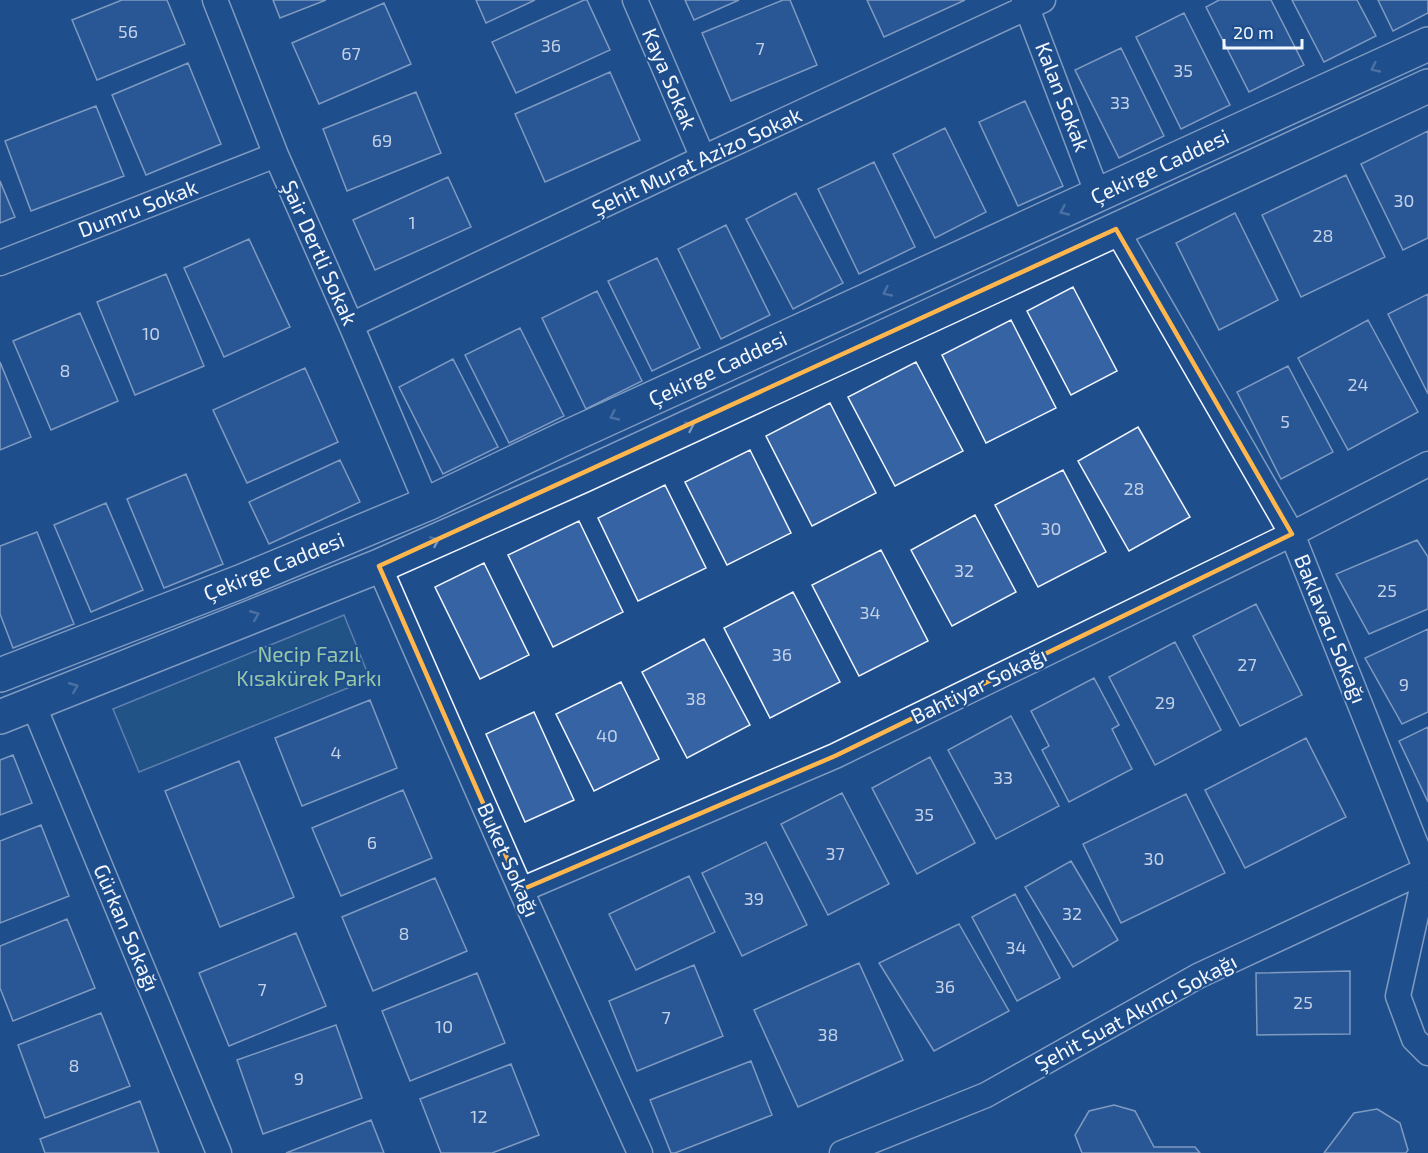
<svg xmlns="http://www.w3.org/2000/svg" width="1428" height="1153" viewBox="0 0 1428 1153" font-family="'Exo 2',sans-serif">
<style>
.green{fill:#245a82;stroke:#a8bbd7;stroke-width:1.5}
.building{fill:#3563a3;stroke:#f2f6ff;stroke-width:1.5}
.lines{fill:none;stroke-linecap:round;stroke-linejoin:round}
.minor-casing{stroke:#f2f6ff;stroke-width:27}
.secondary-casing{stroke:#f2f6ff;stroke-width:36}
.minor{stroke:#1f4e8c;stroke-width:24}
.secondary{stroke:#1f4e8c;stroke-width:33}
.oneway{stroke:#7e9ac0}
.marked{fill:none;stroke:#ffb74d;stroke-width:4.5;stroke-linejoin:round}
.labels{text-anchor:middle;stroke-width:4.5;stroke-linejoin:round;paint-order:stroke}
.number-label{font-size:18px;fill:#c3d1e8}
.street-label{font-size:21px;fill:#f2f6ff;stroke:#1f4e8c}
.park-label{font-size:21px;fill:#97c8a6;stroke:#1f4e8c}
</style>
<rect width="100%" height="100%" fill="#1f4e8c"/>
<!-- green -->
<path class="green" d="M344,615l26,64 -231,93 -26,-63z"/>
<!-- building -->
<path class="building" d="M122,0h45l18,44 -88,36 -25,-60z
M273,0h53l-46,18z
M476,0h59l-49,23z
M584,0h3l23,50 -94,43 -24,-51z
M685,0h54l-45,20z
M783,0h7l27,65 -86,36 -29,-68z
M867,0h98l-81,37z
M1219,0h52l33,65 -55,27 -43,-85z
M1292,0h65l19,36 -52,26z
M1378,0h50v13l-35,18z
M384,3l27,61 -92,40 -27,-61z
M1184,13l46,92 -49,24 -45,-92z
M1121,48l43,88 -45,22 -44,-88z
M188,63l33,81 -75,31 -34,-80z
M610,72l30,68 -95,42 -30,-68z
M416,92l25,61 -94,38 -24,-62z
M1025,101l38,85 -45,20 -39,-84z
M96,106l28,70 -93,35 -26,-70z
M945,128l41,84 -51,26 -42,-84z
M1428,131v107l-25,12 -42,-86z
M874,162l41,85 -56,27 -41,-85z
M1346,175l39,82 -84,40 -39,-82z
M448,177l23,50 -96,43 -22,-50z
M0,181l15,36 -15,6z
M796,193l47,90 -50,26 -47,-90z
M1235,213l43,87 -59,30 -43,-87z
M726,225l44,90 -49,24 -43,-90z
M249,239l41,88 -66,30 -40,-89z
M657,258l43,90 -48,23 -44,-90z
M166,274l38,92 -69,29 -38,-93z
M1073,287l44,84 -46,24 -44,-84z
M597,291l45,90 -56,28 -44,-91z
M1428,294v100l-40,-80z
M80,313l38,88 -67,29 -38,-89z
M1011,320l45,88 -70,35 -44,-88z
M1368,320l50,92 -70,38 -50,-92z
M520,328l44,88 -55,27 -44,-88z
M453,359l45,88 -55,27 -44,-87z
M0,362l31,75 -31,13z
M916,362l47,89 -68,35 -47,-89z
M1288,366l45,86 -52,27 -44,-87z
M305,368l33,74 -91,41 -34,-73z
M830,403l46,90 -64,33 -46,-90z
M1138,427l52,90 -61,34 -51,-90z
M750,450l41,83 -64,32 -42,-83z
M340,460l20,42 -91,42 -20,-42z
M1063,470l43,82 -68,35 -43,-82z
M186,474l37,90 -59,24 -37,-89z
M665,485l41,83 -68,33 -40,-83z
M106,503l37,87 -52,22 -37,-87z
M975,515l41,77 -64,34 -41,-76z
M579,521l44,91 -70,35 -45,-92z
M37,532l37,92 -61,24 -13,-34v-68z
M1417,540l11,17v52l-59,25 -33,-60z
M881,550l47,91 -69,35 -47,-91z
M484,563l45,92 -49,24 -45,-92z
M793,592l47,90 -70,36 -46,-90z
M1256,604l46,91 -62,31 -47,-90z
M1428,629v83l-26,12 -37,-66z
M704,639l46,86 -63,33 -45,-86z
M1175,642l46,88 -66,35 -46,-88z
M1094,678l25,47 -7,4 20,40 -63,33 -27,-52 7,-4 -18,-35z
M621,682l38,77 -65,32 -38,-77z
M370,700l27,68 -95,38 -27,-68z
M534,712l40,88 -49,22 -39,-88z
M1011,716l48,90 -63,33 -48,-89z
M1428,727v75l-29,-61z
M1306,738l40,79 -101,51 -40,-78z
M13,755l19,48 -32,12v-55z
M930,757l45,86 -58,31 -45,-86z
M239,761l55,136 -74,30 -55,-136z
M403,790l29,68 -91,38 -29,-68z
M842,793l47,91 -61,31 -47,-91z
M1186,794l39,79 -104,50 -38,-79z
M41,825l28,71 -69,27v-82z
M766,842l41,83 -65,31 -40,-83z
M1071,861l47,79 -45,27 -48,-80z
M689,876l26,56 -79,38 -27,-56z
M435,878l32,73 -94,40 -31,-74z
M1015,894l45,84 -43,23 -45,-84z
M67,919l28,69 -82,33 -13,-33v-42z
M959,924l50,87 -75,40 -55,-88z
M296,933l30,73 -97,40 -30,-73z
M859,963l44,97 -105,47 -44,-97z
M694,965l29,71 -86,35 -28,-70z
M1350,971v63l-93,1 -1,-62z
M477,973l28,70 -95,38 -28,-70z
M101,1013l29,73 -85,32 -27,-73z
M336,1025l26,73 -99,36 -26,-74z
M751,1061l21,54 -97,38h-4l-21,-53z
M511,1064l28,71 -47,18h-51l-21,-54z
M140,1101l19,52h-114l-5,-14z
M1114,1105l21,6 19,36h41l5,6h-118l-7,-18 14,-24z
M1377,1109l23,14 8,27 -2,3h-82l30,-40z
M371,1120l13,33h-98z"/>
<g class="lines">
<!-- minor casing -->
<g class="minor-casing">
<path id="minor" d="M215,0l61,155 75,170 76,179
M635,0l68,158
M1024,0l74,195
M1116,229l176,305 134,336 -28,126 16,43 14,14
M0,263l276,-108
M351,325l352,-167 340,-158
M379,566l142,324 119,263
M33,704l186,449
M521,890l314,-134 457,-222 136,-70
M842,1153l144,-58 212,-119 230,-107"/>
</g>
<!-- secondary casing -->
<g class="secondary-casing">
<path id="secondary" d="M0,675l240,-93 187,-78 134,-64 867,-396
M0,717l379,-151 203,-90 846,-390"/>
</g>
<!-- minor -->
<use href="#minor" class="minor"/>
<!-- secondary -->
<use href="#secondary" class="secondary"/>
</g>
<!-- one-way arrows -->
<defs><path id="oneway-chevron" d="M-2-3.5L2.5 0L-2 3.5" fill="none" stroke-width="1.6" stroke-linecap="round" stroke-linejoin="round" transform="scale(1.5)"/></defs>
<g class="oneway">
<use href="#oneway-chevron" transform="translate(1375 68) rotate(155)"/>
<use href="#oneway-chevron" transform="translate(1064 211) rotate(155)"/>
<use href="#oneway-chevron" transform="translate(887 292) rotate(155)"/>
<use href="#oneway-chevron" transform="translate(614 416) rotate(155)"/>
<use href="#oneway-chevron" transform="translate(690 426) rotate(-25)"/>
<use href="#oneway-chevron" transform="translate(435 541) rotate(-24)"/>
<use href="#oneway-chevron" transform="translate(255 615) rotate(-22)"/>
<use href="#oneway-chevron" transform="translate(74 687) rotate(-22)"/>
</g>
<!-- marked area -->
<path d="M0 0H1428V1153H0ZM1116,229l176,305 -457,222 -314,134 -142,-324z" fill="#1f4e8c" fill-opacity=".55" fill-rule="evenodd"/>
<path class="marked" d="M1116,229l176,305 -457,222 -314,134 -142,-324z"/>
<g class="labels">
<!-- number labels -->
<g class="number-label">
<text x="128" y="38">56</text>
<text x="551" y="52">36</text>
<text x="760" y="55">7</text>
<text x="351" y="60">67</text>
<text x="1183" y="77">35</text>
<text x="1120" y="109">33</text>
<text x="382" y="147">69</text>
<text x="1404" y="207">30</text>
<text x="412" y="229">1</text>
<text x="1323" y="242">28</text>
<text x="151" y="340">10</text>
<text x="65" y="377">8</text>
<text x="1358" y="391">24</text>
<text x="1285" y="428">5</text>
<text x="1134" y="495">28</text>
<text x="1051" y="535">30</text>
<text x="964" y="577">32</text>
<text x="1387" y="597">25</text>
<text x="870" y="619">34</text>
<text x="782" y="661">36</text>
<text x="1247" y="671">27</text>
<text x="1404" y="691">9</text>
<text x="696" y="705">38</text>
<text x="1165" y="709">29</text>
<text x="607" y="742">40</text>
<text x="336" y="759">4</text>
<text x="1003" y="784">33</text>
<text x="924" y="821">35</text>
<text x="372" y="849">6</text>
<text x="835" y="860">37</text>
<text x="1154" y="865">30</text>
<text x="754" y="905">39</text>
<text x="1072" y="920">32</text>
<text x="404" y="940">8</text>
<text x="1016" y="954">34</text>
<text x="945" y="993">36</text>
<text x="262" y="996">7</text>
<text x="1303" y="1009">25</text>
<text x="666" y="1024">7</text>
<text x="444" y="1033">10</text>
<text x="828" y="1041">38</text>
<text x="74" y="1072">8</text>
<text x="299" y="1085">9</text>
<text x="479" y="1123">12</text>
</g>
<!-- street labels -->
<g class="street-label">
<text transform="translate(669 79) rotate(67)" y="7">Kaya Sokak</text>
<text transform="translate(1062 97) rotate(69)" y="7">Kalan Sokak</text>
<text transform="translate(697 162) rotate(-25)" y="7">Şehit Murat Azizo Sokak</text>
<text transform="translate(1160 167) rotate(-25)" y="7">Çekirge Caddesi</text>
<text transform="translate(138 209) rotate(-21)" y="7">Dumru Sokak</text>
<text transform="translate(319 253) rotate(66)" y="7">Şair Dertli Sokak</text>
<text transform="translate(718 369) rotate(-25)" y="7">Çekirge Caddesi</text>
<text transform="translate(274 567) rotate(-22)" y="7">Çekirge Caddesi</text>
<text transform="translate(1330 629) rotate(68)" y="7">Baklavacı Sokağı</text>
<text transform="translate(979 686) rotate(-26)" y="7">Bahtiyar Sokağı</text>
<text transform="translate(508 860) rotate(66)" y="7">Buket Sokağı</text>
<text transform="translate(126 928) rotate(67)" y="7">Gürkan Sokağı</text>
<text transform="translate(1136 1013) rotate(-28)" y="7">Şehit Suat Akıncı Sokağı</text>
</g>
<!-- park labels -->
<g class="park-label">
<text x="309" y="662">Necip Fazıl<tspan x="309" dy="24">Kısakürek Parkı</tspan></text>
</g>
</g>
<!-- scale -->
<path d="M1224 39v9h78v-9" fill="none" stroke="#f2f6ff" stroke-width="3"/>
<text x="1233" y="39" font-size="18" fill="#f2f6ff" stroke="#1f4e8c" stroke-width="4.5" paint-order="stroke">20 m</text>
</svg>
